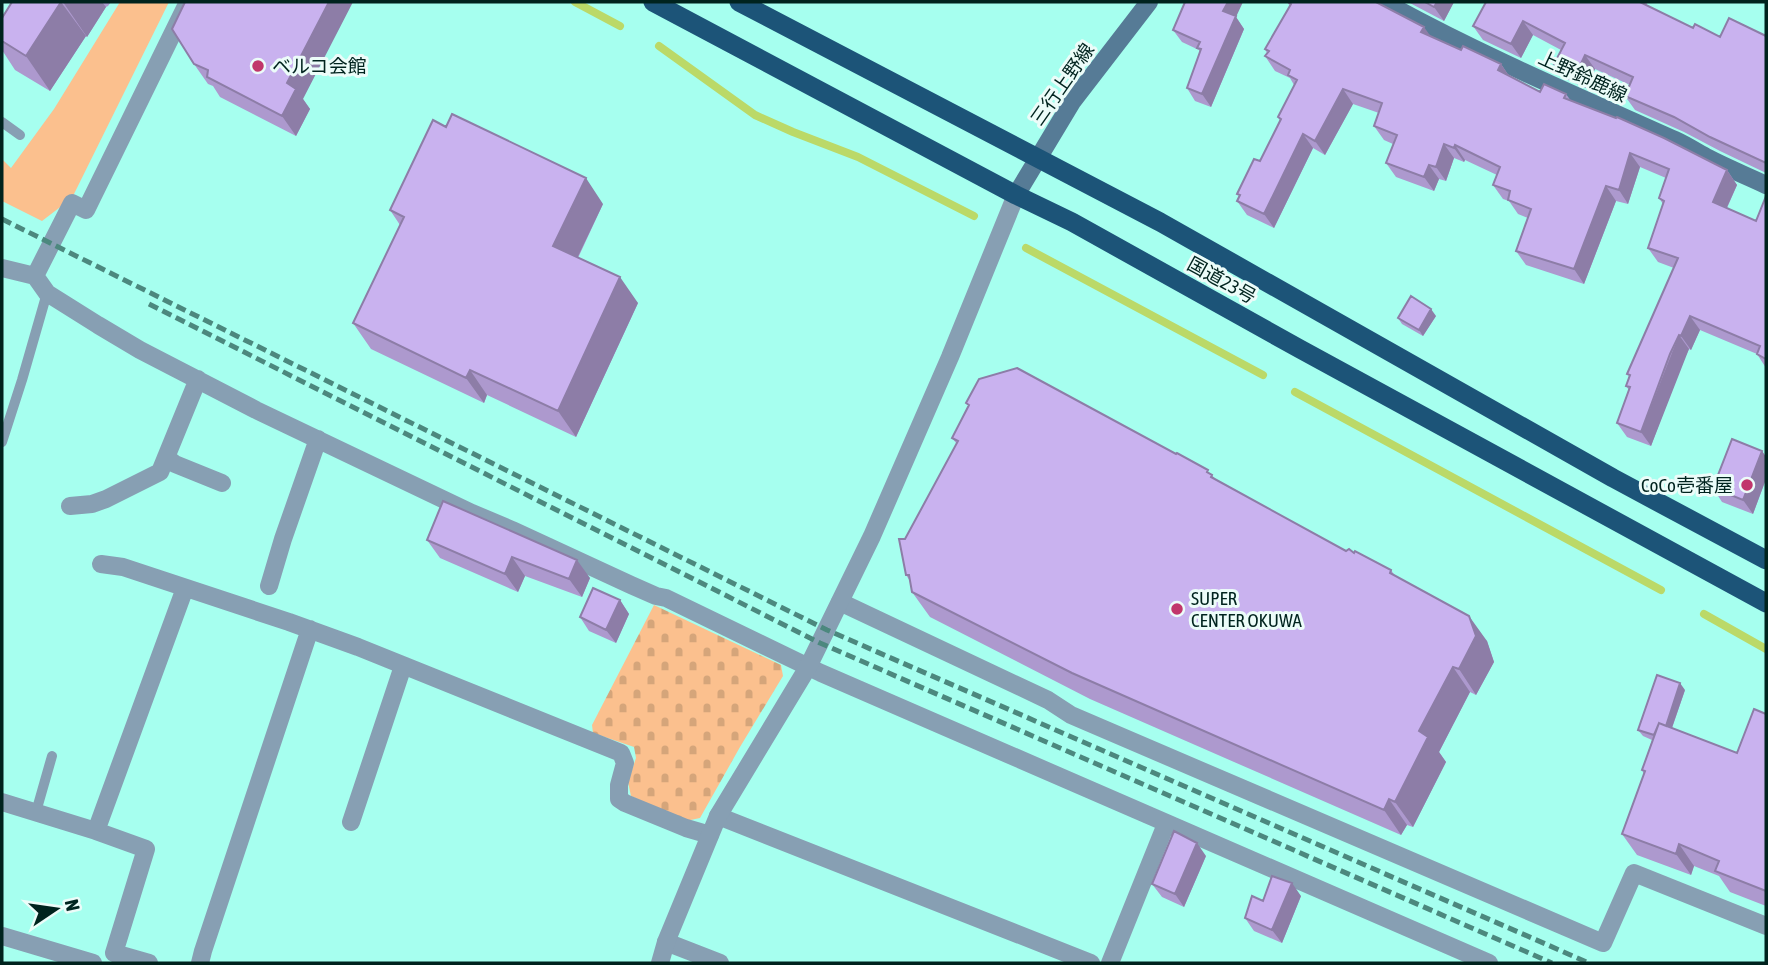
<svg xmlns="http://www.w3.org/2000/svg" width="1768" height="965" viewBox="0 0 1768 965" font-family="'Asap Condensed','Noto Sans JP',sans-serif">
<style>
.grass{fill:#fbc08e}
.cemetery{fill:url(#cemetery-stones)}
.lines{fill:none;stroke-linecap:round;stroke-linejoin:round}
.stream{stroke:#bbd968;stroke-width:8}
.service{stroke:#879fb3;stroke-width:10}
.minor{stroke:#879fb3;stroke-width:18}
.tertiary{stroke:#879fb3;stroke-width:18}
.secondary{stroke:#567b96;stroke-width:18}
.trunk{stroke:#1c5478;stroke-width:19}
.rail{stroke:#4c887e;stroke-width:5;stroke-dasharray:10 5;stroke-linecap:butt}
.wall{fill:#ad99ce}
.shaded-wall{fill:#8d7da7}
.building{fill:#c9b2ef;stroke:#8d7da7;stroke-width:2}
.poi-dot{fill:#c1366b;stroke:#ecfcf9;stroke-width:2.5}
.labels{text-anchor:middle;stroke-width:6;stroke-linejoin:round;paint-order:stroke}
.poi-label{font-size:19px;fill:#00231e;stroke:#ecfcf9;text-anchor:start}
.street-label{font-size:19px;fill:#00231e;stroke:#ecfcf9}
</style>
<defs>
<pattern id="cemetery-stones" width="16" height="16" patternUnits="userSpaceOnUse" patternTransform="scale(1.75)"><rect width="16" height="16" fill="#fbc08e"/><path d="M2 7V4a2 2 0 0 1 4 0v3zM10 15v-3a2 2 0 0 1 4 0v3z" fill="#d5a57a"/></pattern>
</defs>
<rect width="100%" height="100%" fill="#a6ffef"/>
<!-- grass -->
<path class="grass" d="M120,2h49l-97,196 -30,23 -40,-20v-42l9,9 43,-59z"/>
<!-- cemetery -->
<path class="cemetery" d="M654,605l127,60 2,11 -43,71 -40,71 -14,3 -55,-25 -3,-14 8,-24 -2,-11 -41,-14 -1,-8z"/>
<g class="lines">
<!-- stream -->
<path class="stream" d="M575,2l45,24
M659,46l96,69 38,17 65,25 116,59
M1026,248l237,127
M1295,392l366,198
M1704,614l62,35"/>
<!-- service -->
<path class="service" d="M2,122l18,13
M2,442l20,-62 25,-87
M36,812l16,-56"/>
<!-- minor -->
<path class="minor" d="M2,268l33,8 37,-73 14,7 102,-208
M35,276l12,17 51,32 42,25 116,60 216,103 40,17 119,55 25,11 10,2 155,75 668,290
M166,457l9,7 47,19
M70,506l22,-2 14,-5 54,-27 38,-93
M101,564l22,3 166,55 69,25 263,106 4,10 -6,22v14l6,4 61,25 24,7
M269,586l14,-47 35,-100
M840,602l208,98 23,15 532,228 31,-70 132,53
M2,802l94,29 50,18 -32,104 35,10
M718,816l373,147
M351,822l52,-156
M96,831l89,-243
M2,936l91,27
M666,942l54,21
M200,963l3,-12 107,-322
M1110,963l56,-139"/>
<!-- tertiary -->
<path class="tertiary" d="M660,963l6,-21 52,-126 90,-149 64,-131 78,-179 66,-162"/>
<!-- secondary -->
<path class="secondary" d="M1384,2c94,52 193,94 291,138 11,5 22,12 33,18 19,10 39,18 58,27
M1016,195l56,-93 77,-100"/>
<!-- trunk -->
<path class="trunk" d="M653,2l363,193 56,27 228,127 466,254
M739,2l421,220 453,256 153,82"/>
<!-- rail -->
<path class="rail" d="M2,219l825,411 762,333
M149,304l671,339 732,320"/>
</g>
<!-- wall -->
<path class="wall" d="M12,2h99l-3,4 -2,1 -19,30 -1,-1 -36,55 -35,-21 -13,-20v-32z
M1287,2h89l54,34 31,14 40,14 8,12 31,16 26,2 5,7 156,69 10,15 -10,23 29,13 10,-25v172l-9,-14 -57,-24 -9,20 -2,-1 -9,19 -29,78 -24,-9 -10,-14 12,-33 -3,-4 3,-10 -2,-2 47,-106 -16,-6 -10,-14 15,-44 -4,-6 7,-20 -26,-11 -12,37 -12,-3 -32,83 -58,-19 -10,-14 12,-33 -10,-4 -9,-13 -6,-2 -10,-14 4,-10 -32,-15 -1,2 -10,-4 -8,23 -7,-2 -5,12 -38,-14 -10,-14 7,-19 -9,-4 -10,-14 5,-13 -26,-9 -28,51 -12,-7 -39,80 -27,-13 -10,-14 2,-5 -2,-2 23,-33 20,-40 -2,-4 16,-32 -4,-7 -15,-7 -10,-15 2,-3 -2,-4 25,-43z
M1408,2h46l-10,19z
M1486,2h162l-2,3 47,23 27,9 46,-1v137l-46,-22 -36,-19 -49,-22 -10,-14 5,-11 -35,-16 -9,19 -22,-10 -10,-14 7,-14 -28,-15 -12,23 -38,-18 -10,-14z
M1236,17l8,12 -33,78 -16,-6 -8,-13 13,-36 -1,-2 -17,-8 -9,-12z
M194,64l109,35 7,10 -14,27 -76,-39 -7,-11 -5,-2z
M603,204l-25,54 60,45 -62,134 -89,-42 -3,8 -113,-54 -18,-26 47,-98 -10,-15z
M1436,316l-13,20 -21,-12 -4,-6z
M966,403l244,70 7,8 129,70 8,2 37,17 4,6 92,65 7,21 -18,33 -6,-3 -31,60 7,10 -33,65 -6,-2 -6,10 -311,-136 -160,-82 -18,-25 -2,-11 -4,-6 -1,-36 52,-95 -5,-6 17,-32z
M1762,451l4,6v22l-13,35 -31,-12 -9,-14z
M443,501l147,77 -8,19 -57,-21 -7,16 -78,-34 -13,-18z
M620,600l9,14 -13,29 -27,-12 -9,-14z
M1685,690l-13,38 65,25 29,-39v192l-36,-14 -11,-16 -25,-10 -3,9 -54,-20 -15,-21 22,-60 -2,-4 10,-30 -9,-4 -5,-6z
M1206,856l-22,51 -22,-10 -10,-13z
M1301,896l-19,47 -28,-12 -9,-13 18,-17z"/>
<!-- shaded-wall -->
<path class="shaded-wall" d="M61,2l25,34 -36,55 -24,-35z
M63,2h39l4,5 -19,30z
M329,2h24l-50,97 7,10 -14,27 -14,-20 5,-33z
M1228,2h15l-7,15 8,12 -33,78 -9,-13 21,-83z
M1437,2h17l-10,19 -10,-14z
M1523,21l10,14 -12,23 -10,-14z
M1424,27l10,14 -13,-9z
M1585,55l10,14 -9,19 -10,-14z
M1501,64l10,15 -13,-9z
M1343,89l10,15 -28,51 -10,-14z
M1303,134l10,14 -39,80 -10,-14z
M1444,144l10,14 -8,23 -10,-14z
M1455,145l10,15 -1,2 -10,-14z
M1630,153l10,14 -12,37 -9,-14z
M1429,165l10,14 -5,12 -10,-14z
M1727,170l10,15 -14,31 -10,-14z
M586,178l17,26 -32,67 -18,-25z
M1606,186l10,15 -32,83 -10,-15z
M620,277l18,26 -62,134 -18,-26z
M1431,309l5,7 -13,20 -4,-6z
M1690,316l10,14 -9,20 -10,-14z
M1679,335l10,14 -38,97 -10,-14z
M470,370l17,25 -3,8 -18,-25z
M1762,451l4,6v22l-13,35 -10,-14z
M512,557l13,19 -7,16 -13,-18z
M577,560l13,18 -8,19 -13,-18z
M620,600l9,14 -13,29 -10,-13z
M1469,616l18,25 7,21 -18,33 -17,-26z
M1453,667l17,25 -31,60 7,10 -33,65 -18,-25 24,-71z
M1680,683l5,7 -19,55 -5,-7z
M1389,799l18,26 -6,10 -17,-25z
M1197,843l9,13 -22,51 -9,-13z
M1679,844l15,22 -3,9 -15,-21z
M1292,883l9,13 -19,47 -10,-13z"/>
<!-- building -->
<path class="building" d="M12,2h49l-35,54 -24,-15v-23z
M185,2h144l-42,81 9,6 -14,27 -75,-39 1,-7 -14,-6 -22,-35z
M1185,2h43l-5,9 13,5 -34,78 -15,-6 14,-39 -4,-1 3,-6 -27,-12z
M1288,2h88l48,25 -3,5 40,18 2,-4 38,18 -3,6 42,22 4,-8 22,10 -2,4 52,20 1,-1 47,21 63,32 -14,32 43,19 10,-25v163l-9,-5 3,-8 -70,-30 -9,20 -2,-1 -9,19 -29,78 -24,-9 13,-36 -4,-1 4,-11 -3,-1 51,-116 -30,-10 16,-47 -5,-3 10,-29 -39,-16 -11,37 -13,-4 -32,83 -58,-18 15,-42 -23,-9 2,-9 -17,-6 7,-18 -45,-22 -1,3 -10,-4 -8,23 -7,-2 -5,12 -38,-14 11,-28 -23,-9 8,-23 -39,-14 -28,52 -12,-7 -39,80 -27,-13 3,-6 -3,-1 17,-35 6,2 21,-42 -3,-2 19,-37 -9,-5 2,-5 -25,-14 4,-5 -4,-2 26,-45z
M1425,2h12l-3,5z
M1486,2h154l53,26 2,-4 25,13 9,-19 37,18v127l-56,-26 -36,-20 -49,-21 8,-19 -48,-22 -9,19 -22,-10 11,-21 -42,-22 -12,23 -38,-18z
M452,114l134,64 -33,68 67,31 -62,134 -88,-41 -4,8 -113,-55 51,-106 -14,-7 43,-90 13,7z
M1411,296l20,13 -12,21 -21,-12z
M1017,368l159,86 1,-1 31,17 -1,2 5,3 -1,2 135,74 3,-2 5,4 1,-2 36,19 -1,3 79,43 7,20 -17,33 -6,-2 -34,64 9,6 -33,65 -6,-3 -5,11 -312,-137 -160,-81 -3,-17h-3l-7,-36h6l53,-98 -6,-3 17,-33 -3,-2 13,-24z
M1732,439l30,12 -19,49 -30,-12z
M443,501l134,59 -8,19 -57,-22 -7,17 -78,-34z
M593,588l27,12 -14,30 -26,-13z
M1657,675l23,8 -14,43 -7,-3 -5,12 -16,-5z
M1754,709l12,5v177l-51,-20 4,-10 -40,-17 -3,10 -54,-20 23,-63 -3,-1 17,-47 78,30z
M1174,831l23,12 -22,51 -23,-10z
M1272,876l20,7 -20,47 -27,-12 7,-22 11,5z"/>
<!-- markers -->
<g class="poi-dot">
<circle cx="258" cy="66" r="7"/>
<circle cx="1747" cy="485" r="7"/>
<circle cx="1177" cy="609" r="7"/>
</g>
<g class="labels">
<!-- poi labels -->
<g class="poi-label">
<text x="272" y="73">ベルコ会館</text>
<text x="1733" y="492" text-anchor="end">CoCo壱番屋</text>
<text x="1191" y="605">SUPER<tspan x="1191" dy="22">CENTER OKUWA</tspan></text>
</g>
<!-- street labels -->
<g class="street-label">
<text transform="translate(1583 76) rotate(25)" y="7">上野鈴鹿線</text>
<text transform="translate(1062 84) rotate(-55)" y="7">三行上野線</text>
<text transform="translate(1222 280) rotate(29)" y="7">国道23号</text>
</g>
</g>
<!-- border -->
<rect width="1768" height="965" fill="none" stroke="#00231e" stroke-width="7"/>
<!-- north arrow -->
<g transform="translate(56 909) rotate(77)" stroke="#ecfcf9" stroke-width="5" paint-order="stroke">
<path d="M0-5L12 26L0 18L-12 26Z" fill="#00231e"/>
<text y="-10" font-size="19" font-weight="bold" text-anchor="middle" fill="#00231e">N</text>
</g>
</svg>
